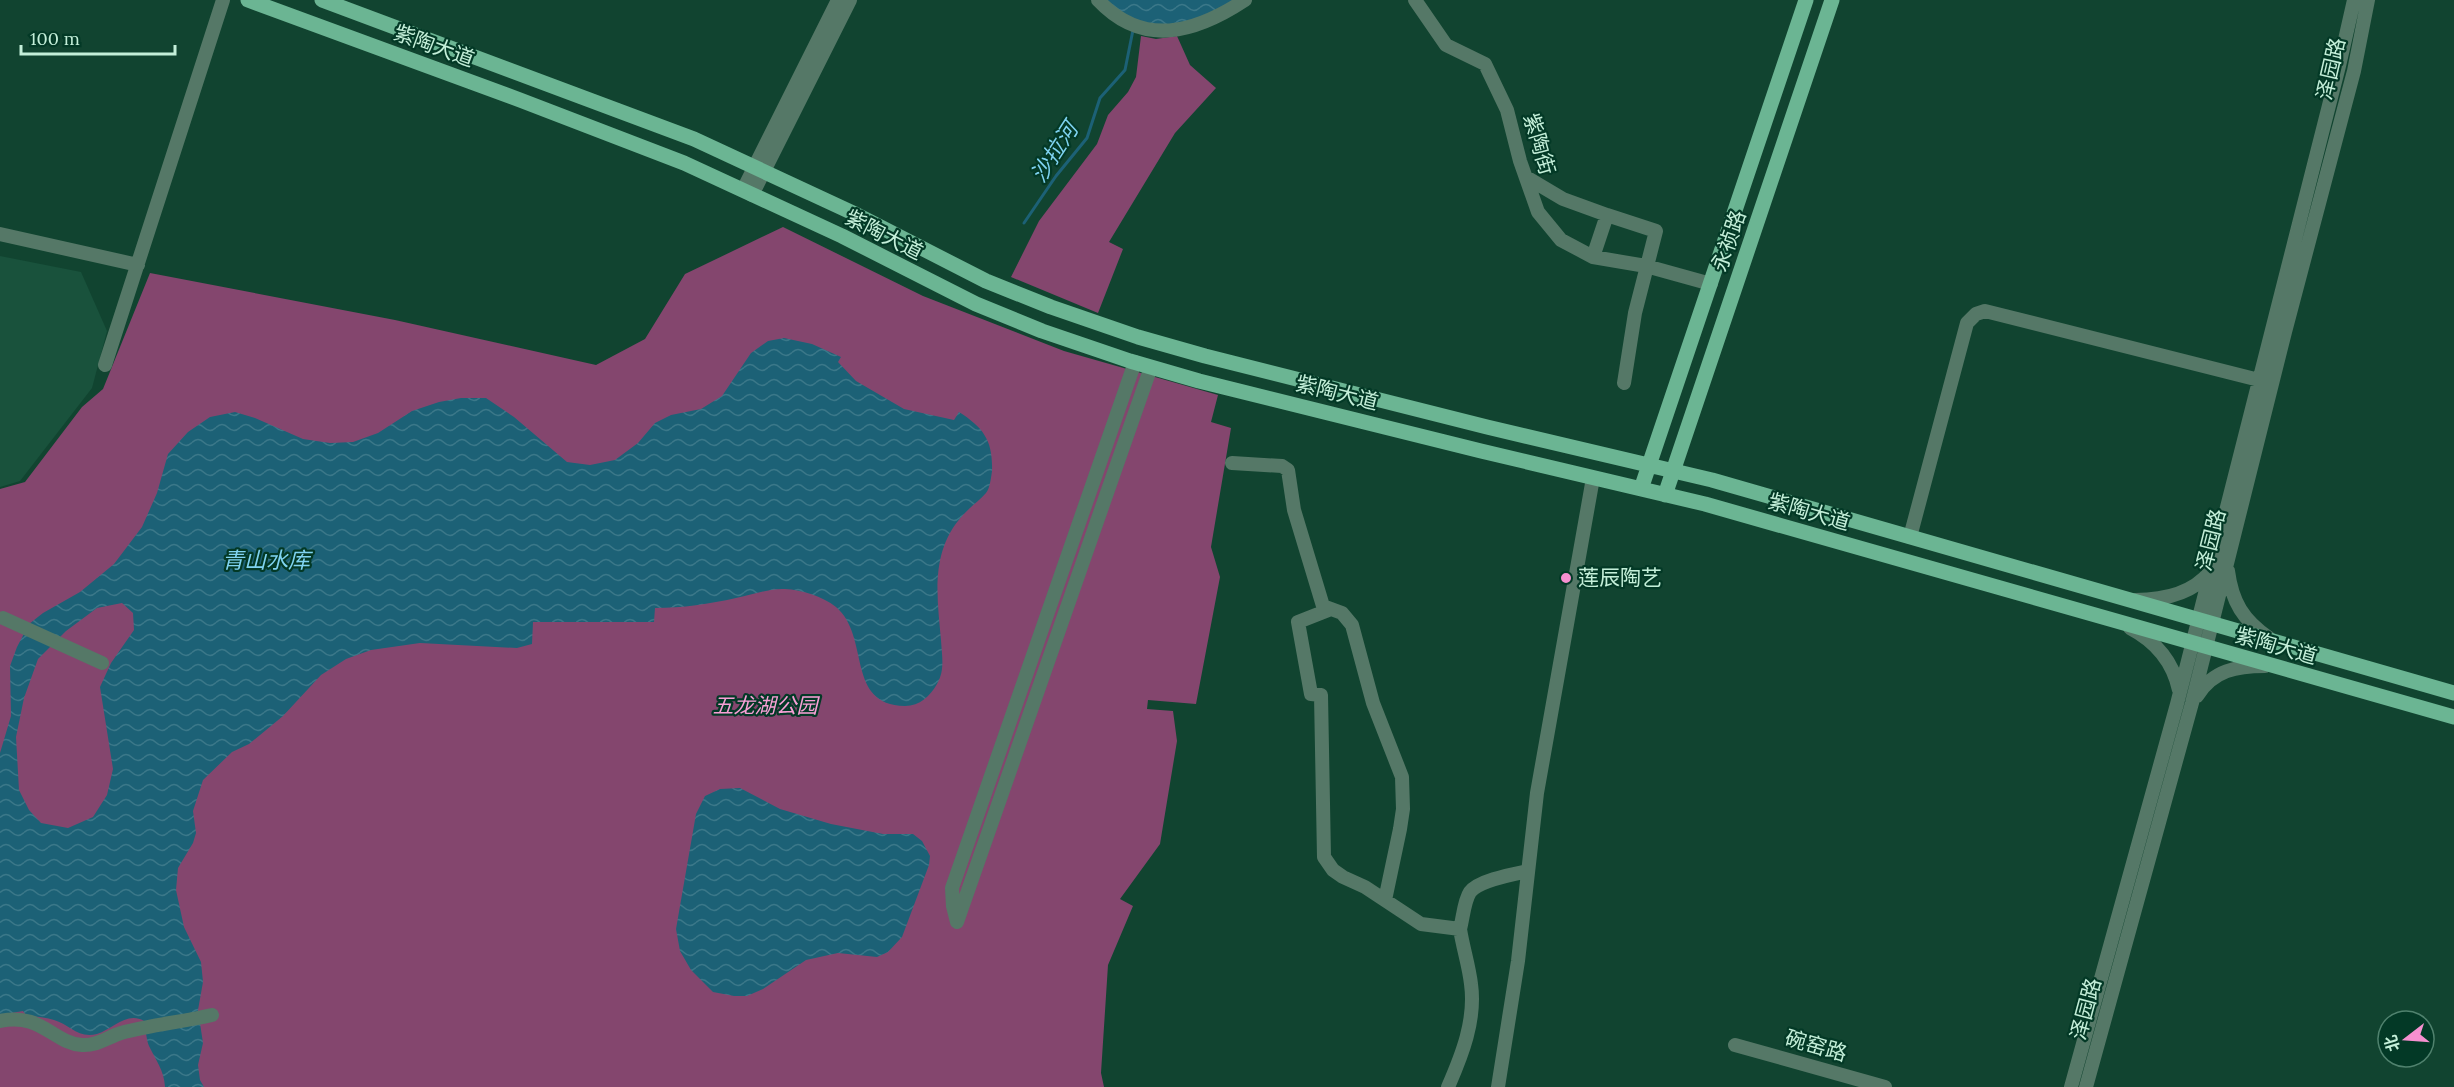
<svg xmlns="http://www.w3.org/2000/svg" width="2454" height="1087" viewBox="0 0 2454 1087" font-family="Lora,'Noto Sans SC',serif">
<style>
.built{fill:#19523c}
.green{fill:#84466e}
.water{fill:url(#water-waves);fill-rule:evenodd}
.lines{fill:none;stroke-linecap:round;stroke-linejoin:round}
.stream{stroke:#1c6176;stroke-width:3}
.minor{stroke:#557867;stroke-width:14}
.major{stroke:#6bb593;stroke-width:15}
.poi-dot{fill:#f690d0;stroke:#033926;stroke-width:2}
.labels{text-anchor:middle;stroke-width:4.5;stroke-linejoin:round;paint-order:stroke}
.street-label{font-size:21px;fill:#c4efd9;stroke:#033926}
.poi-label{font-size:21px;fill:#c4efd9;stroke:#033926;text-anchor:start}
.park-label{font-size:21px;font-style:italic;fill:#f8a0d6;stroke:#033926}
.water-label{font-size:22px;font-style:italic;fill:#7fd3f1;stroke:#033926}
</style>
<defs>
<pattern id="water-waves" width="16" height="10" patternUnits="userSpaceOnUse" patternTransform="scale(1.5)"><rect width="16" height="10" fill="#1c6176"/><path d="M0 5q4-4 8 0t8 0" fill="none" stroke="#3b7889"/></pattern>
</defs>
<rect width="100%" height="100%" fill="#114430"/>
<!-- built -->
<path class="built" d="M0,256l81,16 26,59 -15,57 -72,93 -20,6z"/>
<!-- green -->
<path class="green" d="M1141,36l15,3 21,-3 13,29 26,23 -41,45 -66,109 14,7 -25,64 -87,-36 28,-56 58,-77 11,-29 20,-23 8,-15z
M783,227l140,69 141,55 154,44 -7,27 20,6 -20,119 9,30 -24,127 -48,-4 -1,9 26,2 4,30 -17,103 -40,55 13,7 -25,59 -7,108 3,14h-1104v-598l25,-7 57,-75 21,-18 47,-116 245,47 201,45 49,-26 40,-65z"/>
<!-- water -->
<path class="water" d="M1100,0h134l-43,23 -47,7z
M784,338l28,6 29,13 -3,5 18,19 48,28 50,11 5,-8c25,16 34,29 33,59 -1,7 -2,17 -6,22 -7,8 -16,14 -23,22 -33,36 -26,81 -22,125 1,17 4,30 -4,44 -7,12 -17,22 -32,22 -60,-1 -34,-69 -69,-99 -14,-11 -34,-17 -51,-18 -15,-1 -34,6 -49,9 -27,6 -53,10 -81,10l-1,14h-121l-1,22 -15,4 -97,-5 -49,7 -25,9 -25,16 -38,41 -34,28 -17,8 -29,28 -10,31 3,22 -3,10 -15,25 -2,22 8,37 17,35 2,20 -5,28 5,33 -5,22 2,15 4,7h-39c-1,-17 -9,-26 -16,-41 -3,-7 -3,-17 -5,-25 -17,-10 -31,8 -47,13 -19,5 -28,-10 -43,-14 -9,-3 -19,-3 -28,-5l-3,-4 -23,4v-262l11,-37 -1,-50 7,-19 12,-23 14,-11 37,-21 34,-28 28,-37 15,-34 11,-39 20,-22 22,-15 25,-5 20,6 48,21 27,4 23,-1 25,-9 34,-22 27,-9 22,-4h25l28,19 53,45 23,3 25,-5 23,-17 17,-20 16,-8 30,-6 21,-13 29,-43 17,-12zM122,603l11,10 1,17 -23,33 -11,24 13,82 -6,26 -14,22 -25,11 -27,-5 -12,-13 -10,-20 -3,-53 8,-39 14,-39 28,-28 31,-23z
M740,788l40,21 51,15 52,10h30l9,7 8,15 -1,9 -27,72 -14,15 -11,5 -39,-4 -32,7 -43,29 -16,7h-13l-21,-4 -22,-22 -11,-19 -4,-22 20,-115 9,-18 15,-7z"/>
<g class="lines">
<!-- stream -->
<path class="stream" d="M1024,223l32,-47 31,-38 13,-40 25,-28 8,-40"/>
<!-- minor -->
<path class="minor" d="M1098,0c45,48 97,33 147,0
M1415,0l31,45 39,19 22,46 13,51 18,51 23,28 32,17 53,9 65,18
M1526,177l37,22 44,16 -14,42
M743,190l95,-190
M752,195l98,-195
M1607,215l49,16 -21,82 -11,70
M0,234l138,31
M105,365l118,-365
M1232,463l50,3 6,4 6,40 29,96 19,7 10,12 21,78 29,74 1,32 -3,20 -15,71
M1910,537l57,-214 9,-9 9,-3 274,69
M2228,571c4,31 15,49 41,67
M2135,600c28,0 57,-6 75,-28
M1331,609l-33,13 13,72 10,1 3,162 9,13 10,7 22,10 56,37 39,5c3,-11 4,-28 10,-37 9,-12 44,-18 58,-21
M3,618l99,45
M2130,628c25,13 43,34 49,62
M2197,696c16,-26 40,-30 68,-30
M957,922l-4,-16 -1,-18 183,-526
M957,922l194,-555
M0,1021c41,-9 53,22 82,24 15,1 26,-8 39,-12 29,-8 61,-11 91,-18
M1735,1045l150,42
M1448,1087c14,-32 28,-67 23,-103 -2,-18 -8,-36 -11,-55
M1498,1087l20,-126 19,-168 56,-315
M2071,1087l106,-383 162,-638 15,-66
M2086,1087l106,-384 93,-371 69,-261 14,-71"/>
<!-- major -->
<path class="major" d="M248,0l272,100 164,63 158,73 134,68 66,27 88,30 69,20 282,70 224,53 749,213
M322,0l372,139 159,74 133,68 65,26 87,30 67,19 282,71 225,53 742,213
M1641,489l165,-489
M1665,495l167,-495"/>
</g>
<!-- markers -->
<circle class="poi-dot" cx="1566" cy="578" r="6"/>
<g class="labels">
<!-- street labels -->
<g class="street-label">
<text transform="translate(434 46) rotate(20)" y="7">紫陶大道</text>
<text transform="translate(2331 69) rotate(-77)" y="7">泽园路</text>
<text transform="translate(1539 144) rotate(74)" y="7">紫陶街</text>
<text transform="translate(884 235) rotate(27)" y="7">紫陶大道</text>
<text transform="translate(1729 241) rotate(-71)" y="7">永祯路</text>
<text transform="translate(1337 393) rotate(14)" y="7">紫陶大道</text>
<text transform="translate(1809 512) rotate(16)" y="7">紫陶大道</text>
<text transform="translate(2211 540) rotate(-76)" y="7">泽园路</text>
<text transform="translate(2276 646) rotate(16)" y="7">紫陶大道</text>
<text transform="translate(2086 1009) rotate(-75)" y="7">泽园路</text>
<text transform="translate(1816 1046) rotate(16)" y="7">碗窑路</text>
</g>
<!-- poi labels -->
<g class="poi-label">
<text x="1578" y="585">莲辰陶艺</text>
</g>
<!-- park labels -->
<g class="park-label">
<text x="765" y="713">五龙湖公园</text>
</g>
<!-- water labels -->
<g class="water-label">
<text transform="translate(1054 152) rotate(-57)" y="8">沙拉河</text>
<text x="266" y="568">青山水库</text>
</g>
</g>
<!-- north arrow -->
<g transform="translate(2406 1039) rotate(253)"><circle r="28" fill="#033926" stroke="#50826e" stroke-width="1.5"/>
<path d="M0-4.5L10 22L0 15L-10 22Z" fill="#f690d0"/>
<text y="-9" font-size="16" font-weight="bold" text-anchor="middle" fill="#c4efd9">北</text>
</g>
<!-- scale -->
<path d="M21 45v9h154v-9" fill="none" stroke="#c4efd9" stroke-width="3"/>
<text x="30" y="45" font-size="18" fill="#c4efd9" stroke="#033926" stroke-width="4.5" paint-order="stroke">100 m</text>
</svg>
